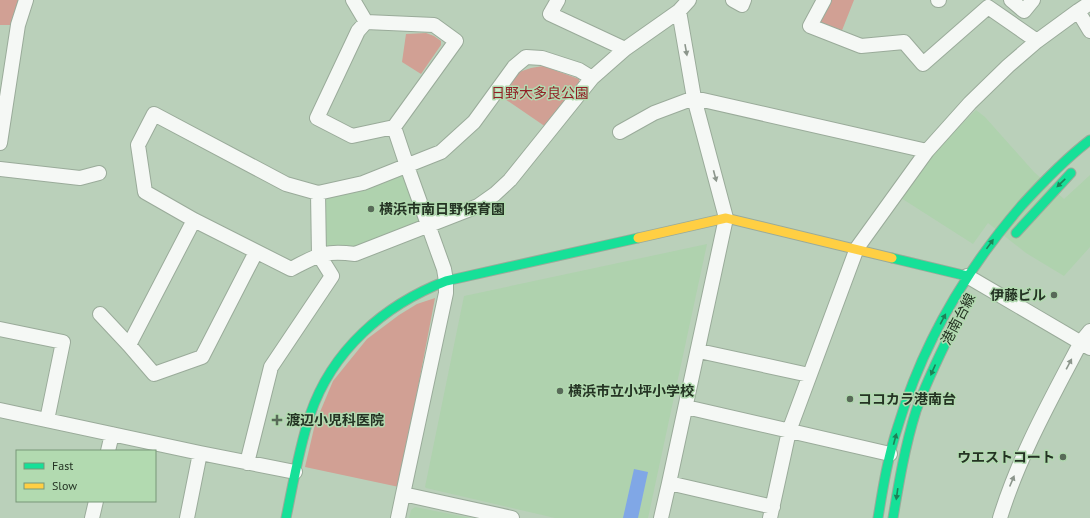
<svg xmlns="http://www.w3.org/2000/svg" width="1090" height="518" viewBox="0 0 1090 518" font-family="'PT Sans','Noto Sans JP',sans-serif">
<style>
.built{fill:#afd2ae}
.green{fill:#d1a094}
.water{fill:#80a7e6}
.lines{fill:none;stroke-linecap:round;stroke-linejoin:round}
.street-casing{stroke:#9aab9a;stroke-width:16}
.fast-casing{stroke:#9aab9a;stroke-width:11}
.slow-casing{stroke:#9aab9a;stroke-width:11}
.street{stroke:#f5f8f5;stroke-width:14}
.fast{stroke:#16e098;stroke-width:9}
.slow{stroke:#ffcf43;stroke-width:9}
.oneway{fill:#8c968c}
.oneway2{fill:#1e8158}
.poi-dot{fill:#586a58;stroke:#b2dab0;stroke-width:1.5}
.labels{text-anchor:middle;stroke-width:3;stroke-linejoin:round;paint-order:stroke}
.park-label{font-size:14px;fill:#912025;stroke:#b2dab0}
.poi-label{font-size:14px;font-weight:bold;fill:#243323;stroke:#b2dab0;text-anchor:start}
.street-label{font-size:14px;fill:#243323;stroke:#b2dab0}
</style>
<rect width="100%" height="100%" fill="#bad0ba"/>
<!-- built -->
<path class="built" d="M976,110l9,7 49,55 30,27 26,-24v72l-26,29 -38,-23 -38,-30 -15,21 -72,-46 33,-47z
M407,166l22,60 -74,28 -36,1 -1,-62z
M707,244l-59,274h-93l-129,-30 -1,-1 39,-191z
M415,507l55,11h-61l2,-8z"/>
<!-- green -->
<path class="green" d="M0,0h26l-8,25h-18z
M828,0h26l-13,33 -25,-10z
M426,33l8,3 7,5v4l-20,29 -19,-12 4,-28z
M543,66l36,13v5l-33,43 -44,-30 17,-25 12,-4z
M435,298l-36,189 -94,-20 10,-43 18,-43 34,-42 32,-24 18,-11z"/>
<!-- water -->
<path class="water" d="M634,469l14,3 -10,46h-15z"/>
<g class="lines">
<!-- street casing -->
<g class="street-casing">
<path id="street" d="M353,0l13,22
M558,0l-8,14 75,35
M733,0l9,5 2,-5
M824,0l-14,26 51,20 43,-4 19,22 65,-57 49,34
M938,0h1
M1011,0l13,11 9,-11
M1090,3l-12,8 12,20
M366,22l68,3 22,16 -62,86 -42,9 -35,-18 41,-87z
M592,78l-13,-8 -37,-12 -16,-1 -12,10 -40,55 -33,30 -78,31 -45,10 -32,-9 -132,-70 -16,31 7,47 49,28 97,49c27,-14 33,-19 64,-15l123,-48 17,-12 15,-14 82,-102 33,-29 54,-38 10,-11
M394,127l13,39 37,103 2,12v12l-43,201 109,24
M620,132l34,-19 40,-15 233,53
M0,143l18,-118 8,-25
M0,169l80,9 19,-5
M967,276l123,72
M100,314l29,31 25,29 48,-17 54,-105
M0,329l63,13 -16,78
M129,345l65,-125
M699,351l110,24
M686,407l204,47
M0,410l200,43 95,19
M108,451l4,-17
M247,463l24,-96 61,-91 -13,-21 -1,-62
M669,483l57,-265 -32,-120 -15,-87
M92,518l4,-17
M187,518l13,-65
M398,518l5,-24
M661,518l8,-35 104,24
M770,518l19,-87 68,-183 70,-97 43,-48 38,-37 29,-25 41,-30
M1000,518c19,-62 51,-119 81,-176l9,-11"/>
</g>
<!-- fast casing -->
<g class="fast-casing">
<path id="fast" d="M1016,233l55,-60
M892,258l75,18
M286,518c7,-34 13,-70 24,-103 22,-65 74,-110 136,-134l192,-43
M878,518c5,-31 10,-62 20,-92 25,-84 67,-155 124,-221 21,-23 43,-46 68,-65
M893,518c6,-36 12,-72 23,-107 10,-28 23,-55 36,-81"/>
</g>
<!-- slow casing -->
<g class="slow-casing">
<path id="slow" d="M638,238l88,-20 166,40"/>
</g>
<!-- street -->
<use href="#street" class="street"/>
<!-- fast -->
<use href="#fast" class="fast"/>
<!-- slow -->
<use href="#slow" class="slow"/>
</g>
<!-- one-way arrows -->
<defs><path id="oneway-solid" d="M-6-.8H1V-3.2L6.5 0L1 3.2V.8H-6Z"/></defs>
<g class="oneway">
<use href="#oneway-solid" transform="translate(686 50) rotate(80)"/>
<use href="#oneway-solid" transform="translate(715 176) rotate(75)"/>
<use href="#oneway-solid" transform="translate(1069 364) rotate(-62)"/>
<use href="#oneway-solid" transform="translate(1012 481) rotate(-67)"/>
</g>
<g class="oneway2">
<use href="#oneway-solid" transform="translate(1061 183) rotate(136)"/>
<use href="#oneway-solid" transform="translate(990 244) rotate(-54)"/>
<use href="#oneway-solid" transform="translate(943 319) rotate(-62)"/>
<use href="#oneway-solid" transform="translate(933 370) rotate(114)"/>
<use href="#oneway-solid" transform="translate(895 439) rotate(-75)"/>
<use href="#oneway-solid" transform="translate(897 494) rotate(98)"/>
</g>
<!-- markers -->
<g class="poi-dot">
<circle cx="371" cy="209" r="4"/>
<circle cx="1054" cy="295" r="4"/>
<circle cx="560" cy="391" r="4"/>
<circle cx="850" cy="399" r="4"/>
<path d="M275 414h4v4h4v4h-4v4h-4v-4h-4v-4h4z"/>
<circle cx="1063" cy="457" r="4"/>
</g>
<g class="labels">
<!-- park labels -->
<g class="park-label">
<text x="540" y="98">日野大多良公園</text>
</g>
<!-- poi labels -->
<g class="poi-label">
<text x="379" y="214">横浜市南日野保育園</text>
<text x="1046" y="300" text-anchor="end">伊藤ビル</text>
<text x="568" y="396">横浜市立小坪小学校</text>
<text x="858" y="404">ココカラ港南台</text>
<text x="286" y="425">渡辺小児科医院</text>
<text x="1055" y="462" text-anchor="end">ウエストコート</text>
</g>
<!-- street labels -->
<g class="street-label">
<text transform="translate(958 319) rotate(-62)" y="5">港南台線</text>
</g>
</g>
<!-- legend -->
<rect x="16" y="450" width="140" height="52" fill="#b2dab0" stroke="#799778"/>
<rect x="24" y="463" width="20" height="6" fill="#16e098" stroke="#799778"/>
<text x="52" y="470" font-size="12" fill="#243323">Fast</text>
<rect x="24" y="483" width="20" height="6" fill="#ffcf43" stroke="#799778"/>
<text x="52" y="490" font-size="12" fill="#243323">Slow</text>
</svg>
